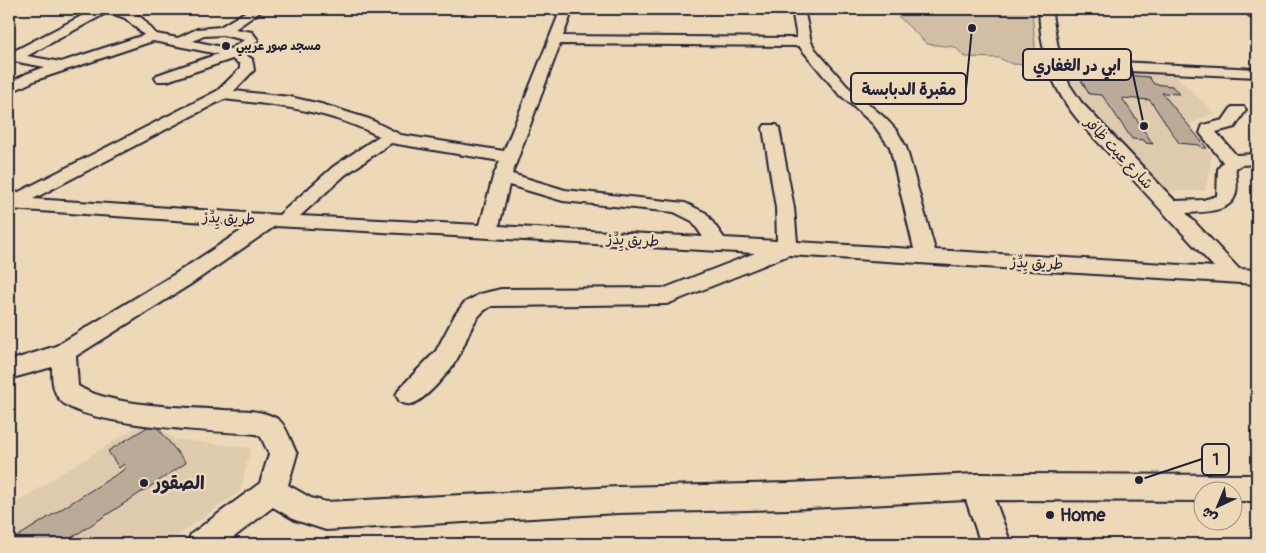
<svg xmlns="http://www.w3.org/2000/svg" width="1266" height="553" viewBox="0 0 1266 553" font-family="Pangolin,'Playpen Sans Arabic',sans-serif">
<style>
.built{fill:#decbae}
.green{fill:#d0bea5;stroke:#797070}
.building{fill:#baab98;stroke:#22223b}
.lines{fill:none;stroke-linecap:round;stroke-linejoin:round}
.minor-casing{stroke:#22223b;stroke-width:4}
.minor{fill:#edd9b7;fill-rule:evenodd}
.poi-dot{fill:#22223b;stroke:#edd9b7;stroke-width:2}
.labels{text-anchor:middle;stroke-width:5;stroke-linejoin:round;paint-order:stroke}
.far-poi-label{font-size:12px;font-weight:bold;fill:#22223b;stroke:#edd9b7;text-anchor:start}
.street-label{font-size:15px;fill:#22223b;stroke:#edd9b7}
.near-poi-label{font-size:18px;font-weight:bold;fill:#22223b;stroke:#edd9b7;text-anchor:start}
.leader{fill:none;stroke:#22223b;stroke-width:2}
.callout-dot{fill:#22223b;stroke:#edd9b7;stroke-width:2}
.callout{fill:#edd9b7;stroke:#22223b;stroke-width:2}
.callout-label{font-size:16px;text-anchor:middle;font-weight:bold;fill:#22223b}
</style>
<rect width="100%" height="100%" fill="#edd9b7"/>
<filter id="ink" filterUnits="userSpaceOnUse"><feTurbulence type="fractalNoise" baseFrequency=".02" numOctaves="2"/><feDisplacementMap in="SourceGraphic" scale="10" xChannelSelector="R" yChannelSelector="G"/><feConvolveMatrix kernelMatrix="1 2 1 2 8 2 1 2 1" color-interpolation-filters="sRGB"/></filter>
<g filter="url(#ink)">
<!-- built -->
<path class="built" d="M1067,66l103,5 45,42 -25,10 22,33 -7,35h-47l-89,-96 -9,-26z
M150,419l23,20 78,9 -11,43 -74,53h-157v-36l48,-32z"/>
<!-- green -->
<path class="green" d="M919,9h113l4,51 -10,1 3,4 -17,-1 -13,-6 -34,-1 -10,-10 -28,-3 -33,-32 25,-1 2,-1z"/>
<!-- building -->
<path class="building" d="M1076,71l73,6 5,7 18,2 7,8 -17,-1 45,55h-5l-3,-3 -20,-2 -29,-43 -28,-2 31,46 -7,-1 -2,-3 -12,-1 -30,-44 -13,-1z
M154,423l32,40 -124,81h-53v-2l116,-73 -1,-5 -5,4 -11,-17z"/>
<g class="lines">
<!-- minor casing -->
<g class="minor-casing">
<path id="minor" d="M95,9l34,1 14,9 13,15 22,4 19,-9 23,-2 30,-18h14l-29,20 17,3 6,8 -8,9 -7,4 9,6 2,11 -20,21 56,6 31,7 48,15 32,16 103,16 57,-142h12l-10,27 234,2 -5,-29h12l7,33 4,7 32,37 38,32 12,13 9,16 29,103 279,17c-34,-36 -67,-73 -101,-109 -19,-21 -42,-42 -55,-68 -13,-24 -18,-54 -19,-81h12l9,50 197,10v8l-194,-9 6,16 12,18 94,99 28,-1 14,-4 1,-27 5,-7 -23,-29 3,-8 20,-5 9,-13h12l2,3 -11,17 -19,5 20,23 21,-1v10l-16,1 -5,3c-1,8 2,16 0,24 -3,21 -34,20 -50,21l53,56 18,1v14l-468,-29 -122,49 -175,2c-21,9 -24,35 -35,53 -7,12 -33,43 -46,45 -4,1 -7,-1 -11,-2l-4,-7 4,-7 36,-37 19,-36 9,-12 16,-9 21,-5 164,-1 90,-35 -480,-27 -84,58 -115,72 2,30c33,21 106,21 146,24 17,1 40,-1 55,10 8,7 13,25 18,34l-9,31 23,13 15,4 292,-15 171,-4 187,-9 281,1v26h-23v-11h-30v11l-209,-1 16,44h-30l-15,-44 -177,9 -171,4 -292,17 -31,-10 -22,-13 -48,37h-38l4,-10 69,-51 9,-29 -8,-17 -5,-3c-38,-3 -173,-7 -196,-34 -8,-9 -8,-22 -8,-33l-43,12v-18l47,-15 119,-72 75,-49 -241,-16v-12l208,-106 23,-22v-5l-8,-5 -65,22h-10l-2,-3 2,-3 61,-21 -65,-13 -117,39 -27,13v-10l17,-9 19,-7 -33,-6 -2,-3 4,-7zM108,12l17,6 19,17 -83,27 -34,-6zM223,35l21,5 -13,9 -38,-8 11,-5zM560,44l239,2 38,46 36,32 17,23 24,102 -117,-7 -3,-34 -15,-80 -2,-3h-12l-2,3 13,80 1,33 -53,-3 -18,-25 -21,-10 -120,-13 -53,-16zM224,99c54,6 106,12 155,37l-46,31 -54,48 -246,-16zM391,143l109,18 -7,16 -13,48 -180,-9 45,-41zM509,185l54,16 111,11 18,9 11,16 -204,-11z
M1242,9h13l2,1v10l-4,-1z"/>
</g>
<!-- minor -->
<use href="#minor" class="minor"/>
</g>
</g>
<!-- markers -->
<g class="poi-dot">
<circle cx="226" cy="46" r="5"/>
<circle cx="144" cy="483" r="5"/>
<circle cx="1050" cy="515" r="5"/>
</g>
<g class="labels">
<!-- far-poi labels -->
<g class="far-poi-label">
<text x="236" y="50">مسجد صور عريبي</text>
</g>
<!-- street labels -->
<g class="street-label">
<text transform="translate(1119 153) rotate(47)" y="5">شارع عيت ظافر</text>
<text transform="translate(229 218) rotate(3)" y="5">طريق يِدِّرْ</text>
<text transform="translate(633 240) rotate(3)" y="5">طريق يِدِّرْ</text>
<text transform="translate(1037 263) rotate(3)" y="5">طريق يِدِّرْ</text>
</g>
<!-- near-poi labels -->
<g class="near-poi-label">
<text x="154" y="489">الصقور</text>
<text x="1060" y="521">Home</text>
</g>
</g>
<!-- callouts -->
<path class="leader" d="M1144 126L1131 65M972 28L966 89M1139 480L1202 459"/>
<g class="callout-dot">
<circle cx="1144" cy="126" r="5"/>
<circle cx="972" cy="28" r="5"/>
<circle cx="1139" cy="480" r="5"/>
</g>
<g class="callout">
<rect x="1023" y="49" width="108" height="31" rx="5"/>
<rect x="851" y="73" width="115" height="31" rx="5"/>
<rect x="1202" y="444" width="27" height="31" rx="5"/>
</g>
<g class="callout-label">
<text x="1077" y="71">ابي در الغفاري</text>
<text x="909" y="95">مقبرة الدبابسة</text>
<text x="1216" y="465">1</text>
</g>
<!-- margin -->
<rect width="1266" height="553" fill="none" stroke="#edd9b7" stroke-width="30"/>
<rect x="15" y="15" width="1236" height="523" fill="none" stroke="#22223b" stroke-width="2" filter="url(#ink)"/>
<!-- north arrow -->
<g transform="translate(1218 506) rotate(224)"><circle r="24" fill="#edd9b7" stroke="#9c9085"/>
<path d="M0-4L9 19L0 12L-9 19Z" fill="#22223b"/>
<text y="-8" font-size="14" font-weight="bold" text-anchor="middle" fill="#22223b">ش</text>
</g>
</svg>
